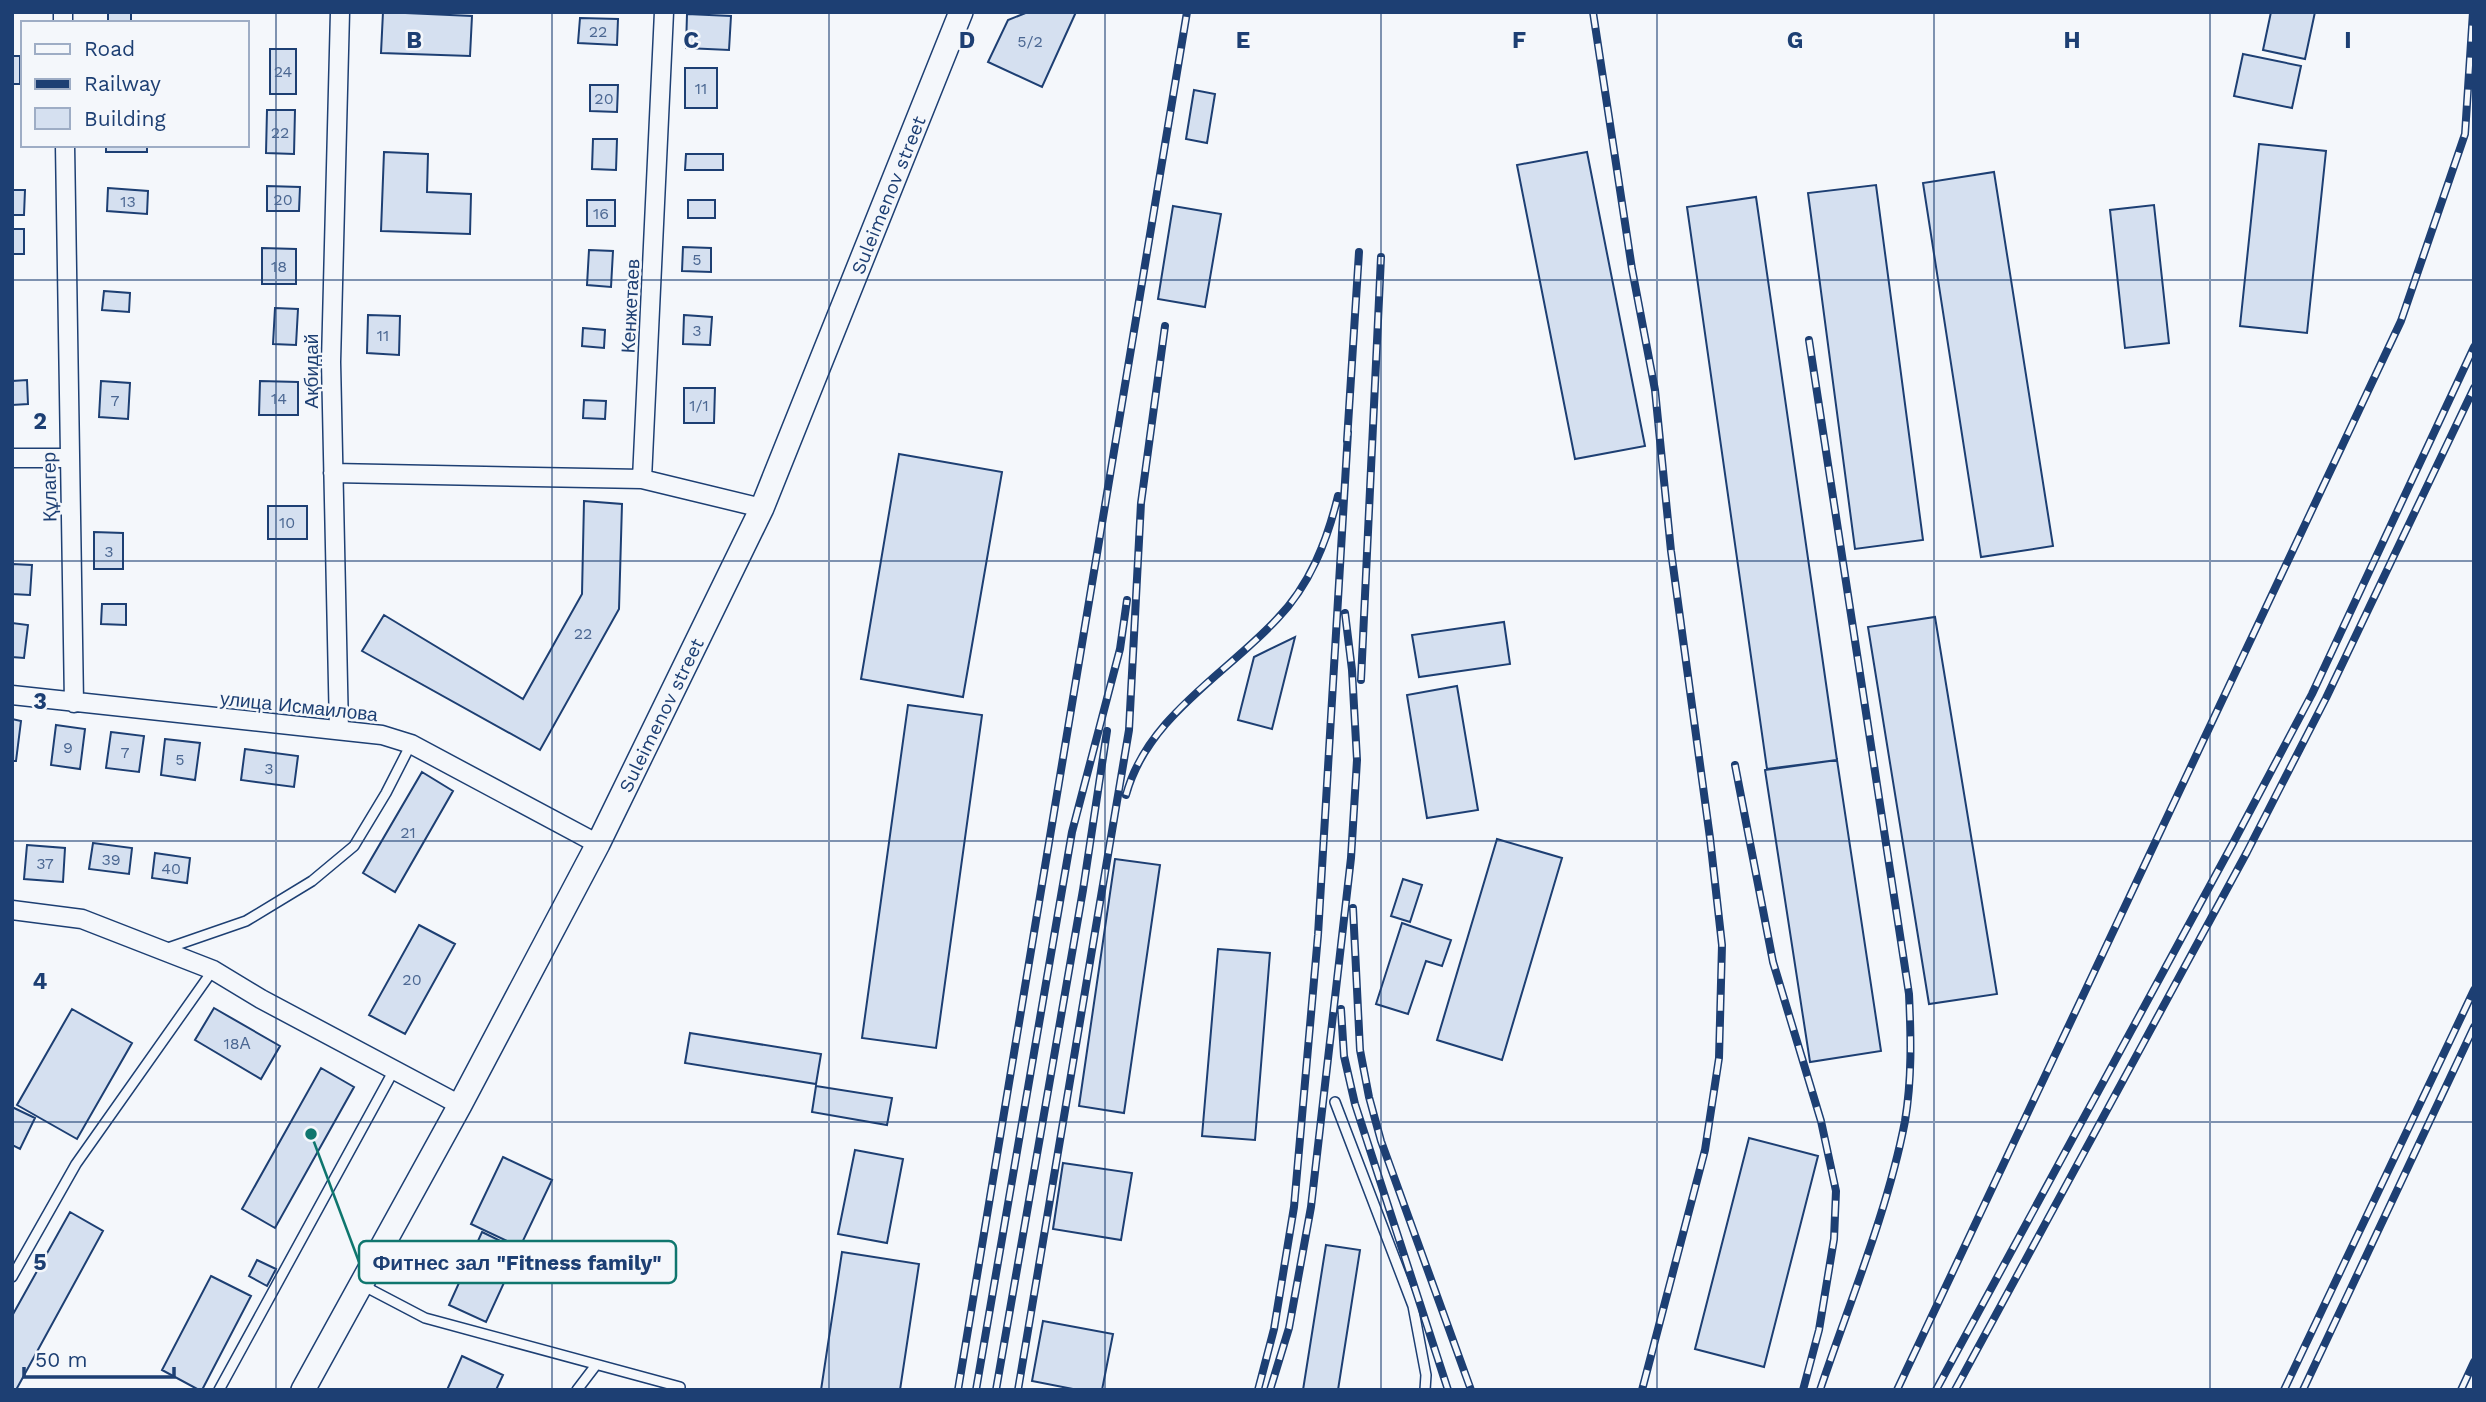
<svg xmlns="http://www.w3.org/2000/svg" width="2486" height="1402" viewBox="0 0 2486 1402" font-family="'Work Sans',sans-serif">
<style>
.building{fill:#d5e0f0;stroke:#1d3f73;stroke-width:2}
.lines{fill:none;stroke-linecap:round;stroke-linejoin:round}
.service-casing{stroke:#1d3f73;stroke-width:12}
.minor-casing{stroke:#1d3f73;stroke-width:21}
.tertiary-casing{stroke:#1d3f73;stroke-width:26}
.service{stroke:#f4f7fb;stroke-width:9}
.minor{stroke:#f4f7fb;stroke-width:18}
.tertiary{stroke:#f4f7fb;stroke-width:23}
.rail-casing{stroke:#1d3f73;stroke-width:8}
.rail{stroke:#f4f7fb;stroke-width:5;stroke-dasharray:16;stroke-linecap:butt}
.grid{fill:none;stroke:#1d3f73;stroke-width:2;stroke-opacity:0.55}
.labels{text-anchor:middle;stroke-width:5;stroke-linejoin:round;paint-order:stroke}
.number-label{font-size:16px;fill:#4b6792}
.street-label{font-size:19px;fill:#1d3f73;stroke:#f4f7fb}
.grid-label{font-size:23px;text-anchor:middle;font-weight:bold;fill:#1d3f73;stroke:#f4f7fb;stroke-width:5;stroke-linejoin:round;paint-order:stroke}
.leader{fill:none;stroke:#0f766e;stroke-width:2.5}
.callout-dot{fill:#0f766e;stroke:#f4f7fb;stroke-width:2.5}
.callout{fill:#f4f7fb;stroke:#0f766e;stroke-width:2.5}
.callout-label{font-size:21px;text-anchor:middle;font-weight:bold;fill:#1d3f73}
</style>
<rect width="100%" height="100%" fill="#f4f7fb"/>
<!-- building -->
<path class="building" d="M108,12h23v11h-23z
M383,12l89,4 -2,40 -89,-3z
M1076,12l-34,75 -54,-25 20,-42 20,-8z
M2271,12h44l-10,47 -42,-9z
M687,14l44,2 -2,34 -43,-2z
M580,18l38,1 -1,26 -39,-2z
M270,49h26v45h-26z
M2243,54l58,12 -9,42 -58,-12z
M12,56h8v28h-8z
M685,68h32v40h-32z
M590,85h28l-1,27 -27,-1z
M1194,90l21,4 -8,49 -21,-4z
M267,110h28l-1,44 -28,-1z
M593,139h24l-1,31 -24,-1z
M2259,144l67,7 -19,182 -67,-7z
M106,145h41v7h-41z
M384,152l44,2 -1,38 44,2 -1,40 -89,-3z
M1587,152l58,294 -70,13 -58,-294z
M686,154h37v16h-38z
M1994,172l59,374 -72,11 -58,-374z
M1876,185l47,355 -68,9 -47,-356z
M267,186l33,1 -1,24h-32z
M108,188l40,3 -1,23 -40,-3z
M12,190h13l-1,25h-12z
M1756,197l81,563 -70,9 -80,-562z
M587,200h28v26h-28z
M688,200h27v18h-27z
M2154,205l15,138 -44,5 -15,-138z
M1173,206l48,8 -16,93 -47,-8z
M12,229h12v25h-12z
M683,247l28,1v24l-29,-1z
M262,248l34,1v35h-34z
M589,250l24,1 -2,36 -24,-2z
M104,291l26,2 -1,19 -27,-2z
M275,308l23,1 -2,36 -23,-1z
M368,315l32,1 -1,39 -32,-2z
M684,315l28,2 -2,28 -27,-1z
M583,328l22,2 -1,18 -22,-2z
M27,380l1,24 -16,1v-24z
M101,381l29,2 -2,36 -29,-2z
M260,381l38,1v33h-39z
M684,388h31l-1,35h-30z
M584,400l22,1 -1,18 -22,-1z
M899,454l103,18 -39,225 -102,-18z
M584,501l38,3 -3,105 -79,141 -178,-99 22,-36 139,84 59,-105z
M268,506h39v33h-39z
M94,532l29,1v36h-29z
M12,564l20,1 -2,30 -18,-1z
M102,604h24v21l-25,-1z
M1935,617l62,377 -68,10 -61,-377z
M1504,622l6,42 -91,13 -7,-42z
M12,623l16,2 -4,33 -12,-1z
M1295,637l-23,92 -34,-9 16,-63z
M1457,686l21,124 -51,8 -20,-123z
M908,705l74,10 -46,333 -74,-10z
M12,719l9,2 -5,40h-4z
M56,725l29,4 -5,40 -29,-4z
M111,732l33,4 -5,36 -33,-4z
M165,739l35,4 -5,37 -34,-5z
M245,749l53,7 -4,31 -53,-7z
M1837,760l44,291 -71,11 -45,-292z
M422,772l31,19 -58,101 -32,-19z
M1497,839l65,19 -60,202 -65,-20z
M93,843l39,5 -3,26 -40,-5z
M27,845l38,3 -2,34 -39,-3z
M155,853l35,5 -3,25 -35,-5z
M1115,859l45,6 -36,248 -45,-7z
M1403,879l19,6 -12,37 -19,-6z
M1402,923l49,17 -9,26 -16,-5 -18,53 -32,-10z
M419,925l36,19 -50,90 -36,-19z
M1218,949l52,4 -15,187 -53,-4z
M214,1008l66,38 -19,33 -66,-39z
M72,1009l60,34 -55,96 -60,-34z
M690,1033l131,21 -5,30 -131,-21z
M321,1068l33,19 -79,141 -33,-19z
M816,1086l76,12 -5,27 -75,-13z
M12,1107l23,11 -15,31 -8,-4z
M1749,1138l69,18 -54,211 -69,-18z
M855,1150l48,9 -16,84 -49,-9z
M503,1157l49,23 -32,67 -49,-23z
M1063,1163l69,10 -11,67 -68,-11z
M70,1212l33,19 -87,159h-4v-74z
M482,1232l37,18 -33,72 -37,-17z
M1326,1245l34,5 -22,140h-35z
M842,1252l77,12 -19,126h-79z
M257,1260l19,9 -9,17 -18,-10z
M211,1276l40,20 -49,94h-3l-37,-20z
M1043,1321l70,13 -11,56h-24l-46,-9z
M462,1356l41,19 -7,15h-49z"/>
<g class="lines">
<!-- service casing -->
<g class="service-casing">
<path id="service" d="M165,949l81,-28 66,-40 42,-35 32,-53 25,-49
M1335,1102l78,204 13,69 -1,15
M12,1277l64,-113 137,-194
M362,1285l63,33 255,69 -1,3
M219,1390l175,-320
M577,1390l19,-25"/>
</g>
<!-- minor casing -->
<g class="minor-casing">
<path id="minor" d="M63,12v11
M664,12l-22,467 120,29
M65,145l9,558
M12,458h57
M333,473l309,6
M12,695l370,40 29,9 187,100
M339,730l-8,-368 9,-350
M12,910l70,9 131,51 48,29 199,106"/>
</g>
<!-- tertiary casing -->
<g class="tertiary-casing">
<path id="tertiary" d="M303,1390l157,-285 138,-261 164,-336 199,-496"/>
</g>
<!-- service -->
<use href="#service" class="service"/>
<!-- minor -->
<use href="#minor" class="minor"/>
<!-- tertiary -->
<use href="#tertiary" class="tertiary"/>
<!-- rail casing -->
<g class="rail-casing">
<path id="rail" d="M1593,12l39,257 23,121 16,161 39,287 12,107 -3,113 -14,92 -63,240
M1809,340l100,654c2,43 3,85 -4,127 -17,89 -56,183 -85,269
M1347,441l12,-189
M1361,680l20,-423
M1735,765l38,197 48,159 15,70 -2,48 -15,91 -16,60
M1126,795c21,-78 99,-120 151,-176 33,-34 50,-78 61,-123
M1353,908l7,142 9,47 12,44 90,249
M1341,1009l3,47 11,48 93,286
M958,1390l229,-1378
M976,1390l96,-558 48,-183 7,-49
M996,1390l87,-500 24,-159
M1018,1390l111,-660 12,-227 24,-177
M1258,1390l16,-61 20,-122 24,-272 30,-503
M1270,1390l19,-62 22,-121 40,-349 6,-98 -5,-90 -7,-57
M1897,1390l504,-1069 64,-187 8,-122
M1936,1390l296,-545 80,-151 162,-347
M1955,1390l292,-538 79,-154 148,-310
M2284,1390l190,-400
M2303,1390l171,-363
M2461,1390l13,-28"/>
</g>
<!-- rail -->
<use href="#rail" class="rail"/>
</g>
<!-- grid -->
<path class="grid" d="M276,12v1378M552,12v1378M829,12v1378M1105,12v1378M1381,12v1378M1657,12v1378M1934,12v1378M2210,12v1378M12,280h2462M12,561h2462M12,841h2462M12,1122h2462"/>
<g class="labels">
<!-- number labels -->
<g class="number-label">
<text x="598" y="37">22</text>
<text x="1030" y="47">5/2</text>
<text x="283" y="77">24</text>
<text x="701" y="94">11</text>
<text x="604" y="104">20</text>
<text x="280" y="138">22</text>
<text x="283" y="205">20</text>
<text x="128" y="207">13</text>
<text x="601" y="219">16</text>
<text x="697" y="265">5</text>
<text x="279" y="272">18</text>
<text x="697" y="336">3</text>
<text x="383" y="341">11</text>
<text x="279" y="404">14</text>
<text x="115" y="406">7</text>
<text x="699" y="411">1/1</text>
<text x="287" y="528">10</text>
<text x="109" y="557">3</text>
<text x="583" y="639">22</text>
<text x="68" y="753">9</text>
<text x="125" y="758">7</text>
<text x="180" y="765">5</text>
<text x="269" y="774">3</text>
<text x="408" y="838">21</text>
<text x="111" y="865">39</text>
<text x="45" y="869">37</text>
<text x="171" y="874">40</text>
<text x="412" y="985">20</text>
<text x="237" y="1049">18А</text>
</g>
<!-- street labels -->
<g class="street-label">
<text transform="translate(888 195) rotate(-68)" y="7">Suleimenov street</text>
<text transform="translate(630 306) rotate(-87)" y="7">Кенжетаев</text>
<text transform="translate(311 371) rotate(-90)" y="7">Ақбидай</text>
<text transform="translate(49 487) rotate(-91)" y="7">Құлагер</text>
<text transform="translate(299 706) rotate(6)" y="7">улица Исмаилова</text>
<text transform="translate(661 715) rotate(-64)" y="7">Suleimenov street</text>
</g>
</g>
<g class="grid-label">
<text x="414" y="48">B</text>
<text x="691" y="48">C</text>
<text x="967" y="48">D</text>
<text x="1243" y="48">E</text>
<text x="1519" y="48">F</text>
<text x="1795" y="48">G</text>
<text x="2072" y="48">H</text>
<text x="2348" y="48">I</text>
<text x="40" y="429">2</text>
<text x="40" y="709">3</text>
<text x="40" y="989">4</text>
<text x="40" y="1270">5</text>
</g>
<!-- callouts -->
<path class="leader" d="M311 1134L359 1262"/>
<circle class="callout-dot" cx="311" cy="1134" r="7"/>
<rect class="callout" x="359" y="1241" width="317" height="42" rx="7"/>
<g class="callout-label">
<text x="517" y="1270">Фитнес зал "Fitness family"</text>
</g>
<!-- border -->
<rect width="2486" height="1402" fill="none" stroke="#1d3f73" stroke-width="28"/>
<!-- legend -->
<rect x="21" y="21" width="228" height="126" fill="#f4f7fb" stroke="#9eadc5" stroke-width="2"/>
<rect x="35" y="44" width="35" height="10" fill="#f4f7fb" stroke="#9eadc5" stroke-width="2"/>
<text x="84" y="56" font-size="21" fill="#1d3f73">Road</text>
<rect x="35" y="79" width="35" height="10" fill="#1d3f73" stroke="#9eadc5" stroke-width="2"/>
<text x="84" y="91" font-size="21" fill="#1d3f73">Railway</text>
<rect x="35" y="108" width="35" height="21" fill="#d5e0f0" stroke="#9eadc5" stroke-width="2"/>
<text x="84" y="126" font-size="21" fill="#1d3f73">Building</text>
<!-- scale -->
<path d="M24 1367v10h150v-10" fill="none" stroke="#1d3f73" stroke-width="3.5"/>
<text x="35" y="1367" font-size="21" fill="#1d3f73" stroke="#f4f7fb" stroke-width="5" paint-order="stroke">50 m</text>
</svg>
